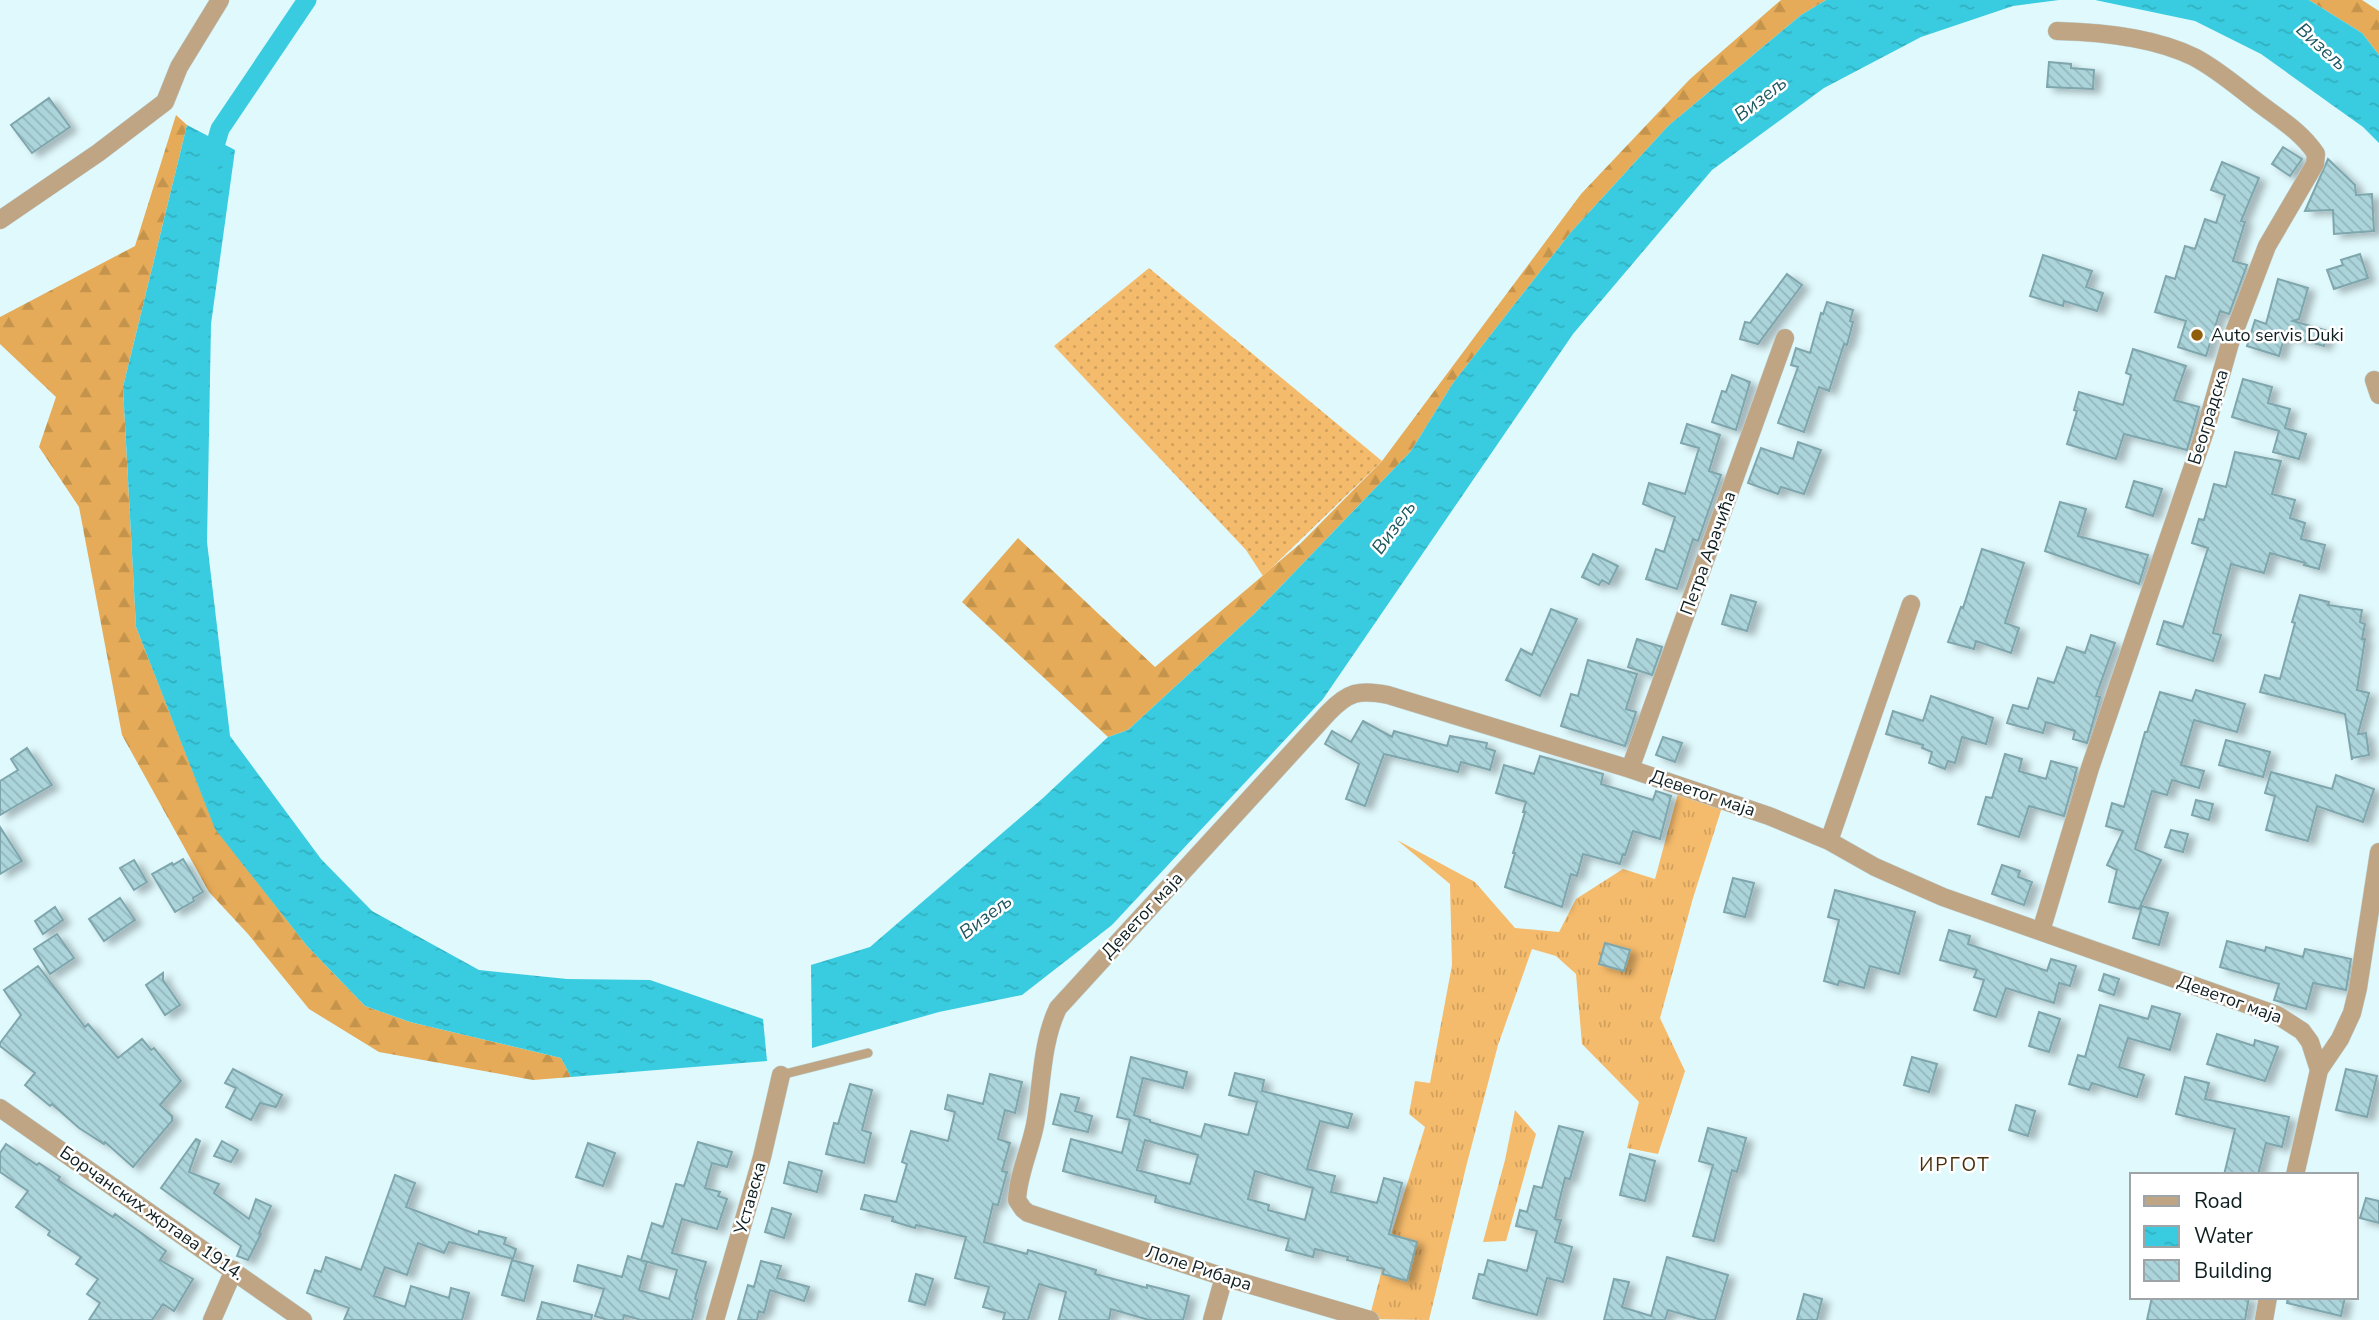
<svg xmlns="http://www.w3.org/2000/svg" width="2379" height="1320" viewBox="0 0 2379 1320" font-family="'Nunito Sans',sans-serif">
<style>
.grass{fill:url(#grass-tufts)}
.forest{fill:url(#forest-firs)}
.garden{fill:url(#garden-dots)}
.water{fill:url(#water-ripples)}
.lines{fill:none;stroke-linecap:round;stroke-linejoin:round}
.canal{stroke:#39cce0;stroke-width:19}
.building{fill:url(#building-back-hatch);stroke:#7ea6ac;stroke-width:2;fill-rule:evenodd;filter:url(#shadow)}
.service-casing{stroke:#bfd6da;stroke-width:10}
.minor-casing{stroke:#bfd6da;stroke-width:19}
.service{stroke:#bfa584;stroke-width:9}
.minor{stroke:#bfa584;stroke-width:18}
.poi-dot{fill:#905f0c;stroke:#fff;stroke-width:2.5}
.labels{text-anchor:middle;stroke-width:5;stroke-linejoin:round;paint-order:stroke}
.poi-label{font-size:18px;fill:#0f1f21;stroke:#fff;text-anchor:start}
.street-label{font-size:18px;fill:#0f1f21;stroke:#fff}
.water-label{font-size:19px;font-style:italic;fill:#1d5760;stroke:#fff}
.neighbourhood-label{font-size:19px;letter-spacing:2px;fill:#472f0b;stroke:#fff}
</style>
<defs>
<pattern id="grass-tufts" width="24" height="20" patternUnits="userSpaceOnUse" patternTransform="scale(1.75)"><rect width="24" height="20" fill="#f5bb6c"/><path d="M3 7l-1-3M5 7V3M7 7l1-3M15 17l-1-3M17 17v-4M19 17l1-3" fill="none" stroke="#d1a05d"/></pattern>
<pattern id="forest-firs" width="22" height="20" patternUnits="userSpaceOnUse" patternTransform="scale(1.75)"><rect width="22" height="20" fill="#e6ab58"/><path d="M5 1l3.5 6h-7zM16 11l3.5 6h-7z" fill="#c4934c"/></pattern>
<pattern id="garden-dots" width="8" height="8" patternUnits="userSpaceOnUse" patternTransform="scale(1.75)"><rect width="8" height="8" fill="#f5bb6c"/><path d="M2 2h.1M6 6h.1" fill="none" stroke="#d1a05d" stroke-width="1.8" stroke-linecap="round"/></pattern>
<pattern id="water-ripples" width="26" height="14" patternUnits="userSpaceOnUse" patternTransform="scale(1.75)"><rect width="26" height="14" fill="#39cce0"/><path d="M2 4q2-2 4 0t4 0M15 11q2-2 4 0t4 0" fill="none" stroke="#31afc0"/></pattern>
<pattern id="building-back-hatch" width="6" height="6" patternUnits="userSpaceOnUse" patternTransform="scale(1.75)"><rect width="6" height="6" fill="#abd5db"/><path d="M-1 5l2 2M0 0l6 6M5-1l2 2" fill="none" stroke="#92b6bc"/></pattern>
<filter id="shadow"><feDropShadow dx="7" dy="4" stdDeviation="3.5" flood-color="#0004"/></filter>
</defs>
<rect width="100%" height="100%" fill="#e0f9fd"/>
<!-- grass -->
<path class="grass" d="M1680,786l44,15 -31,97 -33,120 25,53 -27,83 -31,-6 12,-46 -57,-58 -6,-70 -20,-18 -24,-7 -34,96 -32,122 -37,153 -60,-1 23,-87 33,-105 -16,-13 6,-33 15,2 22,-118 -2,-81 -53,-44 78,42 40,46 44,4 17,-33 47,-30 32,10z
M1515,1110l21,24 -30,107 -23,1 22,-82z"/>
<!-- forest -->
<path class="forest" d="M1781,0h45l-25,15 -133,111 -97,106 -118,151 -42,68 -156,162 -127,117 -20,7 -146,-135 56,-64 137,129 146,-124 81,-82 199,-267 109,-115z
M2309,0h53l17,11v44l-17,-22z
M176,115l11,10 -64,262 13,240 79,201 92,118 58,60 45,16 151,36 10,19 -38,3 -154,-28 -70,-43 -61,-75 -39,-42 -87,-157 -43,-228 -40,-60 17,-50 -56,-53v-27l135,-71z"/>
<!-- garden -->
<path class="garden" d="M1149,268l233,193 -119,115 -17,-26 -192,-204z"/>
<!-- water -->
<path class="water" d="M1826,0h233l-46,6 -92,31 -97,51 -112,82 -139,164 -250,365 -211,226 -90,70 -83,17 -127,36 -1,-83 59,-18 173,-149 65,-61 20,-7 127,-117 156,-162 42,-68 118,-151 97,-106 133,-111z
M2095,0h214l53,33 17,22v88l-16,-16 -102,-73 -66,-33z
M187,125l48,25 -24,174 -4,218 23,194 91,123 51,52 107,59 88,9 83,1 113,39 4,42 -196,16 -10,-19 -151,-36 -45,-16 -58,-60 -92,-117 -79,-202 -13,-240z"/>
<g class="lines">
<!-- canal -->
<path class="canal" d="M210,163l10,-34 87,-129"/>
</g>
<!-- building -->
<path class="building" d="M2049,62l22,2v4l23,2 -1,19 -46,-2z
M49,98l21,29 -38,26 -21,-28z
M2283,147l19,12 -12,17 -18,-12z
M2328,159l27,26 1,10 16,-1 2,37 -40,3 -1,-24 -28,1z
M2222,162l37,16 -18,43 4,1 -12,39 14,4 -18,49 -9,-3 -14,45 -28,-9 8,-26 -31,-9 11,-36 9,3 10,-33 10,3 10,-30 11,4 9,-28 -14,-5z
M2360,254l8,24 -34,11 -7,-19 16,-5 -2,-5z
M2043,255l49,16 -6,16 17,6 -6,18 -33,-10 -1,5 -33,-10z
M1787,274l15,11 -44,59 -18,-5 5,-17 5,1z
M2278,279l30,9 -9,31 -6,2 35,10 -4,15 -39,-11 -6,21 -32,-10 8,-26 11,4z
M1827,302l26,8 -3,11 3,1 -6,23 -3,-1 -15,47 -10,-4 -15,45 -26,-9 20,-56 -7,-2 5,-17 14,5 11,-40 2,1z
M2133,349l53,17 -12,34 25,7 -12,43 -63,-16 -8,25 -49,-15 10,-33 -3,-1 5,-18 44,13 8,-30 -5,-2z
M1732,375l18,7 -14,48 -24,-8 10,-31 4,1z
M2243,379l29,8 -4,16 22,6 -5,19 21,6 -7,25 -26,-7 6,-21 -47,-14z
M1687,424l33,11 -11,36 12,4 -23,66 -5,-2 -16,50 -31,-10 10,-30 8,3 11,-35 -32,-13 6,-21 36,11 14,-46 -18,-5z
M1798,442l23,8 -17,44 -23,-7 -3,7 -30,-11 13,-35 32,11z
M2235,452l46,9 -9,33 23,6 -5,18 15,5 -4,16 24,6 -6,24 -15,-4 1,-2 -35,-10 -6,20 -33,-9 -18,69 8,2 -8,26 -56,-17 7,-23 19,6 25,-79 -16,-5 7,-24 5,1 10,-36 12,3z
M2134,481l28,8 -9,27 -27,-9z
M2060,502l26,7 -8,27 70,19 -9,29 -94,-33z
M1982,549l42,14 -19,60 14,5 -8,25 -35,-12 -2,8 -26,-7 13,-35 2,1z
M1593,554l25,12 -9,18 -7,-4 -3,5 -17,-8z
M1731,595l25,7 -9,29 -25,-7z
M2300,595l29,7 -1,3 34,5 -2,12 5,2 -3,15h3l-8,51 12,3 -11,41 8,-1 3,22 -17,3v2l-7,-46 -85,-22 5,-17 15,4 15,-56 -3,-1z
M1551,609l26,10 -37,77 -34,-16 15,-31 11,6z
M2091,635l24,8 -19,53 4,1 -13,46 -14,-4 2,-8 -29,-9 -3,11 -36,-10 6,-18 15,4 10,-31 16,5 13,-36 18,6z
M1637,639l25,8 -10,28 -24,-8z
M1588,660l49,14 -11,35 10,3 -11,34 -64,-20 10,-32 7,2z
M2196,690l49,14 -8,28 -43,-12 -13,45 23,6 -5,17 -27,-8 -5,15 -15,-4 -17,58 26,11 -22,49 -30,-7 8,-32 -10,-5 16,-34 -17,-5 6,-23 12,4 21,-75h2l13,-40 32,9z
M1931,696l62,22 -7,26 -24,-7 -7,26 -7,-2 -3,8 -16,-6 3,-11 -10,-4 1,-3 -37,-11 7,-23 30,10z
M1363,721l29,16 2,-6 53,15 3,-10 37,7 -1,5 9,3 -5,19 -29,-8 -3,10 -74,-18 -19,52 -19,-7 13,-35 -34,-20 7,-13 19,11z
M1663,737l19,6 -7,19 -19,-7z
M2226,740l44,12 -7,25 -44,-12z
M27,748l25,37 -52,30v-34l18,-11 -7,-11z
M2005,754l17,5 -3,12 27,8 5,-18 26,7 -13,48 -35,-10 -10,31 -41,-13 8,-27 6,1z
M1540,756l63,18 -2,10 52,16 3,-9 15,5 -11,43 -27,-8 -8,24 -2,-1 -3,10 -37,-10 -6,22 -6,-2 -9,33 -57,-20 10,-34h-2l12,-41h-2l3,-10 -30,-9 8,-28 30,9z
M2271,772l61,17 4,-14 38,14 -11,33 -46,-16 -9,35 -42,-11 9,-34 -10,-3z
M2196,800l17,4 -4,16 -17,-5z
M0,827l22,34 -22,13z
M2171,830l17,4 -5,18 -18,-5z
M183,859l20,33 -10,6 1,3 -19,11 -23,-38 20,-11 1,2z
M134,860l13,22 -13,8 -14,-22z
M2002,865l18,6 -2,6 14,5 -8,23 -32,-11z
M1733,878l21,5 -9,34 -21,-5z
M1835,890l80,22 -16,62 -29,-8 -6,22 -25,-7 -1,4 -14,-4 15,-61 -11,-3z
M120,898l15,22 -31,21 -15,-22z
M2142,906l26,7 -9,32 -26,-7z
M55,907l8,13 -20,14 -8,-13z
M1949,930l21,6 -2,8 79,27 4,-12 25,7 -6,20 -11,-3 -5,20 -48,-15 -10,29 -22,-7 10,-30 -10,-3 3,-7 -37,-10z
M57,934l17,24 -24,16 -16,-25z
M2227,941l38,10 1,-4 37,10 2,-8 46,10 -5,31 -33,-7 -7,26 -32,-9 5,-16 -59,-17z
M1605,943l25,7 -6,21 -25,-7z
M38,966l47,61 3,-3 30,34 24,-19 9,11 3,-2 27,33 -21,24 12,11v5l-39,46 -28,-25 -1,2 -25,-16 -27,-24 -2,2 -25,-21 10,-12 -35,-27v-3l21,-28 -17,-25z
M163,973v7l17,25 -15,10 -19,-30z
M2104,974l15,5 -5,16 -15,-5z
M2100,1005l48,14 4,-13 28,8 -10,36 -42,-12 -9,29 25,8 -7,22 -45,-14 -3,7 -20,-6 9,-29 7,2z
M2039,1012l21,7 -11,33 -20,-6z
M2217,1034l37,12 1,-6 23,7 -13,34 -58,-17z
M1131,1057l56,15 -4,16 -40,-10 -9,37 16,5v2l51,15 4,-13 43,11 9,-33 -28,-7 6,-22 29,7 -2,11 90,23 -4,14 -28,-7 -13,48 28,7 -4,16 46,11 7,-25 18,5 -13,51 28,8 -10,39 -24,-7 1,-5 -37,-9 1,-3 -33,-8 -2,8 -27,-7 3,-11 -134,-37 1,-6 -93,-25 8,-32 51,14 8,-33 -13,-3zM1145,1140l53,15 -8,29 -53,-14zM1255,1171l58,17 -8,32 -37,-10 1,-5 -21,-6z
M1912,1057l25,7 -8,28 -25,-7z
M233,1069l49,26 -6,12 -16,-4 -9,17 -25,-13 10,-19 -11,-5z
M2346,1069l31,7 -10,41 -31,-7z
M990,1074l32,8 -7,31 -10,-3 -7,29 12,4 -8,28 5,1 -9,33 -5,-1 -9,38 43,12 1,-4 68,20 -1,4 52,14v-3l42,11 -6,24h-34l-38,-11 -2,11h-50l7,-28 -27,-8 -11,36h-25l2,-7 -22,-6 6,-20 -34,-9 11,-41 -50,-12 -1,3 -23,-7 1,-4 -32,-8 4,-14 31,7 11,-38 -5,-2 9,-31 37,10 7,-29 -10,-3 3,-14 35,9z
M2185,1077l24,6 -4,16 84,18 -7,30 -16,-4 -8,32h-34l11,-46 -59,-15z
M850,1084l22,6 -10,40 9,3 -7,30 -38,-9 8,-31 4,1z
M1061,1094l18,4 -4,13 17,5 -4,16 -35,-8z
M2016,1105l19,6 -7,25 -19,-6z
M1559,1126l24,6 -13,47 -5,-1 -10,41 6,1 -6,22 17,5 -9,35 -16,-4 -10,37 -64,-17 6,-24 5,1 4,-15 39,11 10,-40 -21,-5 4,-16 7,2 7,-26 8,2z
M1708,1128l38,10 -9,34 -5,-2 -18,71 -21,-5 20,-71 -14,-4z
M196,1139l4,2 -11,31 30,12 -5,9 35,26 7,-20 15,7 -12,27 2,1 -13,26 -11,-4 4,-10 -80,-58z
M222,1141l16,9 -7,12 -17,-6z
M698,1142l34,10 -5,15 -15,-4 -7,25 15,4 -2,4 9,3 -10,30 -35,-10 -10,34 34,9 -11,37 2,1 -5,20h-51l-17,-5 -1,5h-15l-13,-4 9,-27 -30,-8 4,-16 44,12 6,-21 19,6 -8,28 30,9 8,-29 -36,-10 11,-37 11,4 13,-43 8,2z
M588,1143l27,10 -12,33 -27,-9z
M6,1144l31,21 2,-2 21,14 -2,3 55,37 2,-3 51,37 -6,9 33,19 -19,32 -11,-7 -11,16h-63l11,-17 -13,-9 11,-15 -22,-15 5,-7 -33,-22 2,-4 -34,-24 12,-16 -28,-19v-19z
M1630,1154l25,7 -10,40 -25,-6z
M789,1162l33,9 -5,21 -33,-9z
M395,1175l20,8 -9,24 72,28 1,-4 27,7 -2,6 12,5 -3,10 -64,-17 -5,11 -26,-10 -11,32 -22,-8 -11,29 31,11 6,-21 38,12 2,-10 18,5 -7,27h-118l5,-12 -42,-15 8,-23 6,2 5,-15 35,13z
M2366,1198l13,3v22l-19,-5z
M772,1208l19,6 -7,24 -19,-6z
M1667,1257l61,18 -13,45h-13l-34,-10 -3,10h-61l10,-41 15,3 -7,25 29,9z
M512,1260l21,6 -9,35 -22,-6z
M761,1261l20,5 -4,12 32,9 -5,14 -34,-11 -6,23 -5,-2 -2,9h-19l10,-35 6,2z
M916,1274l17,5 -8,26 -16,-4z
M1804,1294l18,5 -5,21h-20z
M2152,1297h97l-4,23h-98z
M2288,1297h57l-4,19 -54,-13z
M542,1302l50,13 -1,5h-54z"/>
<g class="lines">
<!-- service casing -->
<g class="service-casing">
<path id="service" d="M781,1075l87,-22"/>
</g>
<!-- minor casing -->
<g class="minor-casing">
<path id="minor" d="M0,220l98,-67 67,-51 14,-35 41,-67
M2374,380l5,15
M1630,769l155,-431
M1829,841l82,-237
M2041,931l49,-163 115,-337 25,-88 37,-97 48,-82 1,-10c-13,-20 -33,-33 -52,-47 -23,-17 -45,-37 -70,-50 -39,-19 -94,-25 -137,-26
M2319,1070l21,-31 12,-26 6,-25 21,-136
M0,1108l303,212
M212,1320l22,-50
M715,1320l47,-163 19,-82
M1212,1320l12,-43
M1370,1320l-146,-43 -196,-64 -5,-4 -6,-9c1,-25 13,-50 18,-75 7,-38 6,-82 23,-117l270,-295c20,-21 31,-24 60,-18l242,74 139,47 60,25 46,26 68,30 334,118 25,16 8,11 9,28 -24,105
M2264,1320l4,-23"/>
</g>
<!-- service -->
<use href="#service" class="service"/>
<!-- minor -->
<use href="#minor" class="minor"/>
</g>
<!-- markers -->
<circle class="poi-dot" cx="2197" cy="335" r="7"/>
<g class="labels">
<!-- poi labels -->
<g class="poi-label">
<text x="2211" y="341">Auto servis Duki</text>
</g>
<!-- street labels -->
<g class="street-label">
<text transform="translate(2208 417) rotate(-73)" y="6">Београдска</text>
<text transform="translate(1708 553) rotate(-70)" y="6">Петра Арачића</text>
<text transform="translate(1703 793) rotate(19)" y="6">Деветог маја</text>
<text transform="translate(1142 915) rotate(-47)" y="6">Деветог маја</text>
<text transform="translate(2230 999) rotate(20)" y="6">Деветог маја</text>
<text transform="translate(750 1198) rotate(-74)" y="6">Уставска</text>
<text transform="translate(152 1213) rotate(35)" y="6">Борчанских жртава 1914.</text>
<text transform="translate(1199 1268) rotate(18)" y="6">Лоле Рибара</text>
</g>
<!-- water labels -->
<g class="water-label">
<text transform="translate(2322 46) rotate(42)" y="7">Визељ</text>
<text transform="translate(1760 98) rotate(-38)" y="7">Визељ</text>
<text transform="translate(1393 527) rotate(-54)" y="7">Визељ</text>
<text transform="translate(985 916) rotate(-37)" y="7">Визељ</text>
</g>
<!-- neighbourhood labels -->
<g class="neighbourhood-label">
<text x="1955" y="1171">ИРГОТ</text>
</g>
</g>
<!-- legend -->
<rect x="2130" y="1173" width="228" height="126" fill="#ffffff" stroke="#9fa5a6" stroke-width="2"/>
<rect x="2144" y="1196" width="35" height="10" fill="#bfa584" stroke="#9fa5a6" stroke-width="2"/>
<text x="2194" y="1208" font-size="21" fill="#0f1f21">Road</text>
<rect x="2144" y="1226" width="35" height="21" fill="url(#water-ripples)" stroke="#9fa5a6" stroke-width="2"/>
<text x="2194" y="1243" font-size="21" fill="#0f1f21">Water</text>
<rect x="2144" y="1260" width="35" height="21" fill="url(#building-back-hatch)" stroke="#9fa5a6" stroke-width="2"/>
<text x="2194" y="1278" font-size="21" fill="#0f1f21">Building</text>
</svg>
